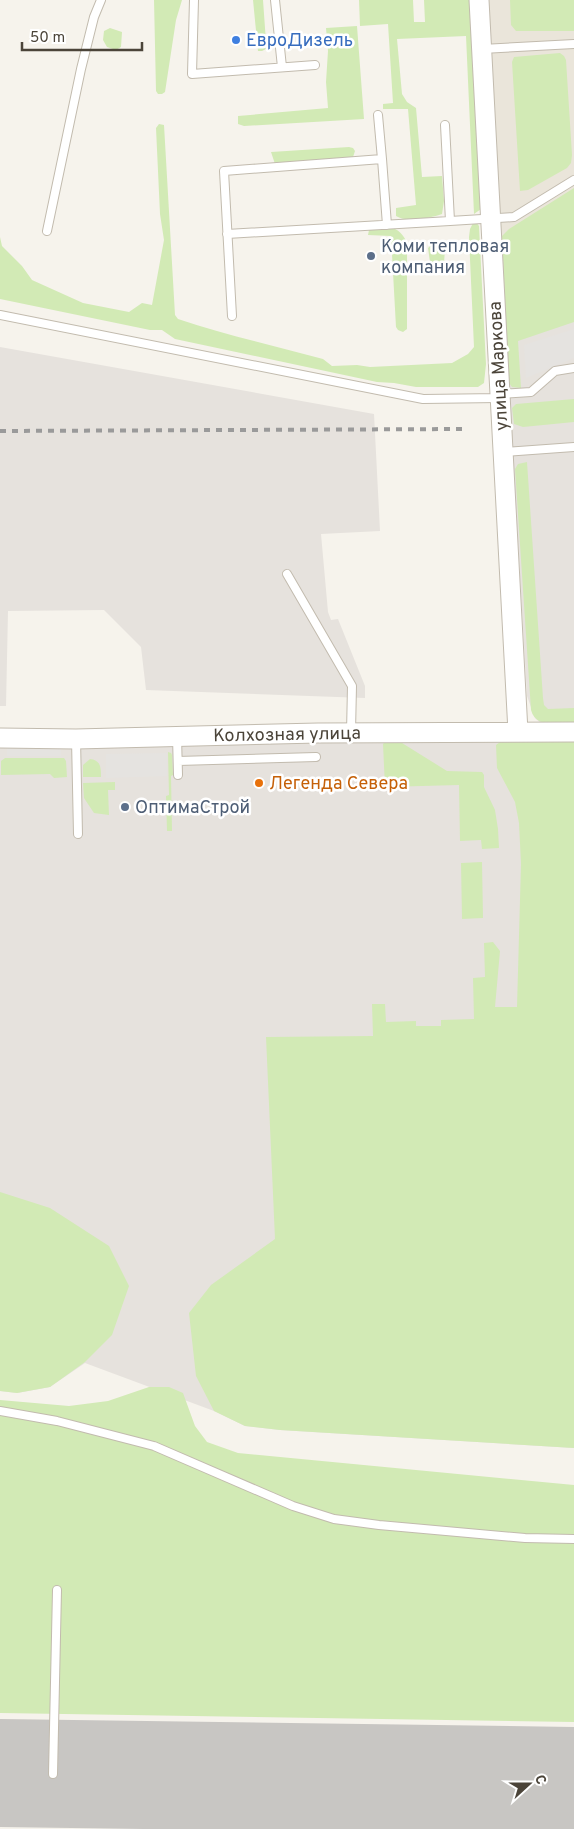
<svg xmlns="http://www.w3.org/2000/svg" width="574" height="1829" viewBox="0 0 574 1829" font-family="Overpass,sans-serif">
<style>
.residential{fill:#eae5da}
.industrial{fill:#e6e2dd}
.green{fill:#d2eab5}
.parking{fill:#e5e3e0}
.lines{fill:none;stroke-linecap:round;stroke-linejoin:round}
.runway{stroke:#c8c6c3;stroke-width:108}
.service-casing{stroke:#c2bbae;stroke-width:10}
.tertiary-casing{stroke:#c2bbae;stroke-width:21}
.service{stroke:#fff;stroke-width:8}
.tertiary{stroke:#fff;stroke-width:19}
.rail{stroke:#9a9a9a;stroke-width:4;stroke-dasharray:6 6;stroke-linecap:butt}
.shop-dot{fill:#3f7fe0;stroke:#fff;stroke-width:2}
.service-dot{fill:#5c6f8a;stroke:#fff;stroke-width:2}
.food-dot{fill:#e8710a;stroke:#fff;stroke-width:2}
.labels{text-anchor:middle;stroke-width:5;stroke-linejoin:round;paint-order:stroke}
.shop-label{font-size:18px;fill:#366cbe;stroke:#fff;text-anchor:start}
.service-label{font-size:18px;fill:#4e5e75;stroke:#fff;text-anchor:start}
.street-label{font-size:18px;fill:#4b4439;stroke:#fff}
.food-label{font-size:18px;fill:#c56008;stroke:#fff;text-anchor:start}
</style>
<rect width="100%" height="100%" fill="#f6f3ec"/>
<!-- residential -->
<path class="residential" d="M487,0h87v302l-69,31z"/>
<!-- industrial -->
<path class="industrial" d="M574,314v415l-30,-3 -9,-8 -8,-22 -21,-360z
M0,347l374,67 6,117 -59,3 7,78 3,8 7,-1 27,67v12l-219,-8 -5,-43 -37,-37 -96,1 -2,95h-6z
M354,740h220v708l-294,-18 -35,-4 -31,-15 -129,-48 -35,24 -33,6 -17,-2v-644z"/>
<!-- green -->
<path class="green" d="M154,0h28l-6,20 -11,72 -3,2h-4l-2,-3z
M253,0h10l3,42v7l-4,2h-4z
M359,0h54l1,22h11l-1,-22h48l9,209 -7,5 -8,-178 -69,3 5,55 5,8 9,6 6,69 20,-1 2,25 -2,13c-11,4 -36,9 -46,2v-8l20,-3 -8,-96h-25v-5l10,-1 -5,-79 -28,2z
M510,0h64v31h-58l-5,-6z
M357,26l7,93 -120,7 -6,-2v-8l90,-8 -2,-26 2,-31 -2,-23z
M110,28l12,4 -1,15 -5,3 -9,-3 -4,-7 1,-9z
M560,53l4,3 2,4 6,95 -1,8 -4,5 -39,22 -8,1 -8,-129 2,-5z
M159,124l5,1 11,190 3,4c48,16 97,27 145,40l9,7 25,-1 13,2 82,-4 16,-9 6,-7 -5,-110 1,-8 3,-6 3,-1 3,4 7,138 -2,19 -6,4h-62l-22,-4 -17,-1 -202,-43 -13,-9h-12l-150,-31v-62l2,9 20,20 10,14 51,23 46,9 13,-9 10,2 12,-65 -4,-26 -4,-86z
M349,147l4,1 2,3 -2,6 -78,7 -4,-12z
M574,188v134l-56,19 3,47 -9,-1 -3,-4 -7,-147 7,-7z
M390,227c8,2 14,8 17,16v86l-4,3 -5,-2 -2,-3 -5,-91 -23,-1 1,-5 3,-2z
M441,241l4,8 -1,14 -6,5 -8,-6 -2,-14 7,-6z
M574,399v23l-51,5 -9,-3 -2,-16 4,-4z
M527,462l16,236 1,7 4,4 26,-1v15c-16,0 -38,6 -43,-13l-16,-241 3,-5z
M386,741l16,2 45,28 35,1 2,3v12l11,23 3,19 1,19 -17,1 -1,-9 -21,1 -1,-56 -74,2 -2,-43z
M500,742h74v706l-294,-18 -35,-4 -31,-15 -18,-35 -7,-63 22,-28 64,-46 -9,-202 107,-1 -1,-32h13l1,18 30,-1v5h25v-6l33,-1 -1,-41 12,-1 -1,-34 9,-1 7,9 -5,56h22l4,-143 -2,-41 -4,-21 -18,-34 -1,-23z
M168,752l3,1 1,2 1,20 -2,1 1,55h-5l-1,-35 3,-1z
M5,758h59l2,3 1,16 -13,1 -4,-4 -49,1v-14z
M90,759c11,1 11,9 11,18h-18v-12z
M115,782v8h-7l1,25 -15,-2 -10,-15 -1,-15z
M482,862l1,56 -21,1 -1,-56z
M0,1192l50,16 59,38 20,40 -17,49 -27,27 -35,25 -33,6 -17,-2z
M149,1387h20l14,6 12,33 12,16 31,11 336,32v237l-574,-9v-313l69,6 39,-5z"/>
<!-- parking -->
<path class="parking" d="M574,329v29l-48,20 -2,-33z
M61,747v9h-54v-8z
M167,753v23l-61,2v-24z"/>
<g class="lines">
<!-- runway -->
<path class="runway" d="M0,1773l574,8"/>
<!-- service casing -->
<g class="service-casing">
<path id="service" d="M194,0l-2,74 123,-9
M275,0l7,67
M482,49l92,-5
M382,159l5,66
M450,221l64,-4 60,-37
M47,231l34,-162 13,-52 7,-17
M227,234l223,-13 -5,-96
M0,315l423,84 76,-1
M232,316l-8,-145 158,-12 -4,-44
M501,394l30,-2 24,-21 19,-3
M504,452l70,-5
M287,574l65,112 -1,46
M177,736l1,39
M76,739l2,95
M178,761l138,-4
M0,1411l57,10 97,25 139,60 41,13 45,6 146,13 49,1
M53,1774l4,-184"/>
</g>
<!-- tertiary casing -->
<g class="tertiary-casing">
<path id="tertiary" d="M479,0l39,732
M0,738l76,1 242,-6 256,-1"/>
</g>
<!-- service -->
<use href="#service" class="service"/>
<!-- tertiary -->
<use href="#tertiary" class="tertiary"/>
<!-- rail -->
<path class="rail" d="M0,431l463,-2"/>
</g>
<!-- markers -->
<circle class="shop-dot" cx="236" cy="40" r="5"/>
<g class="service-dot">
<circle cx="371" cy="256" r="5"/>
<circle cx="125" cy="807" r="5"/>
</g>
<circle class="food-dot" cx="259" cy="783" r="5"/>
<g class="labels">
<!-- shop labels -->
<g class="shop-label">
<text x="246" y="46">ЕвроДизель</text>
</g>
<!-- service labels -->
<g class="service-label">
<text x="381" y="252">Коми тепловая<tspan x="381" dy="21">компания</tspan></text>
<text x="135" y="813">ОптимаСтрой</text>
</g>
<!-- street labels -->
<g class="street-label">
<text transform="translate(498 366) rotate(-93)" y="6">улица Маркова</text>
<text transform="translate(287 734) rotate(-1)" y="6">Колхозная улица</text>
</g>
<!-- food labels -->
<g class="food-label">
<text x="269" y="789">Легенда Севера</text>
</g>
</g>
<!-- north arrow -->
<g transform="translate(529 1784) rotate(69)" stroke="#ffffff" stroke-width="4" paint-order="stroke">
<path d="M0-4L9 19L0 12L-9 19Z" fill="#4b4439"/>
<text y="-8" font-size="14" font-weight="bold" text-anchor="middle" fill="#4b4439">С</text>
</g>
<!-- scale -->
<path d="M22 42v8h120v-8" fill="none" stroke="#4b4439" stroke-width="2.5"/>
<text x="30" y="42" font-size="15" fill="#4b4439" stroke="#ffffff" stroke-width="4" paint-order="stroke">50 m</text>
</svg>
